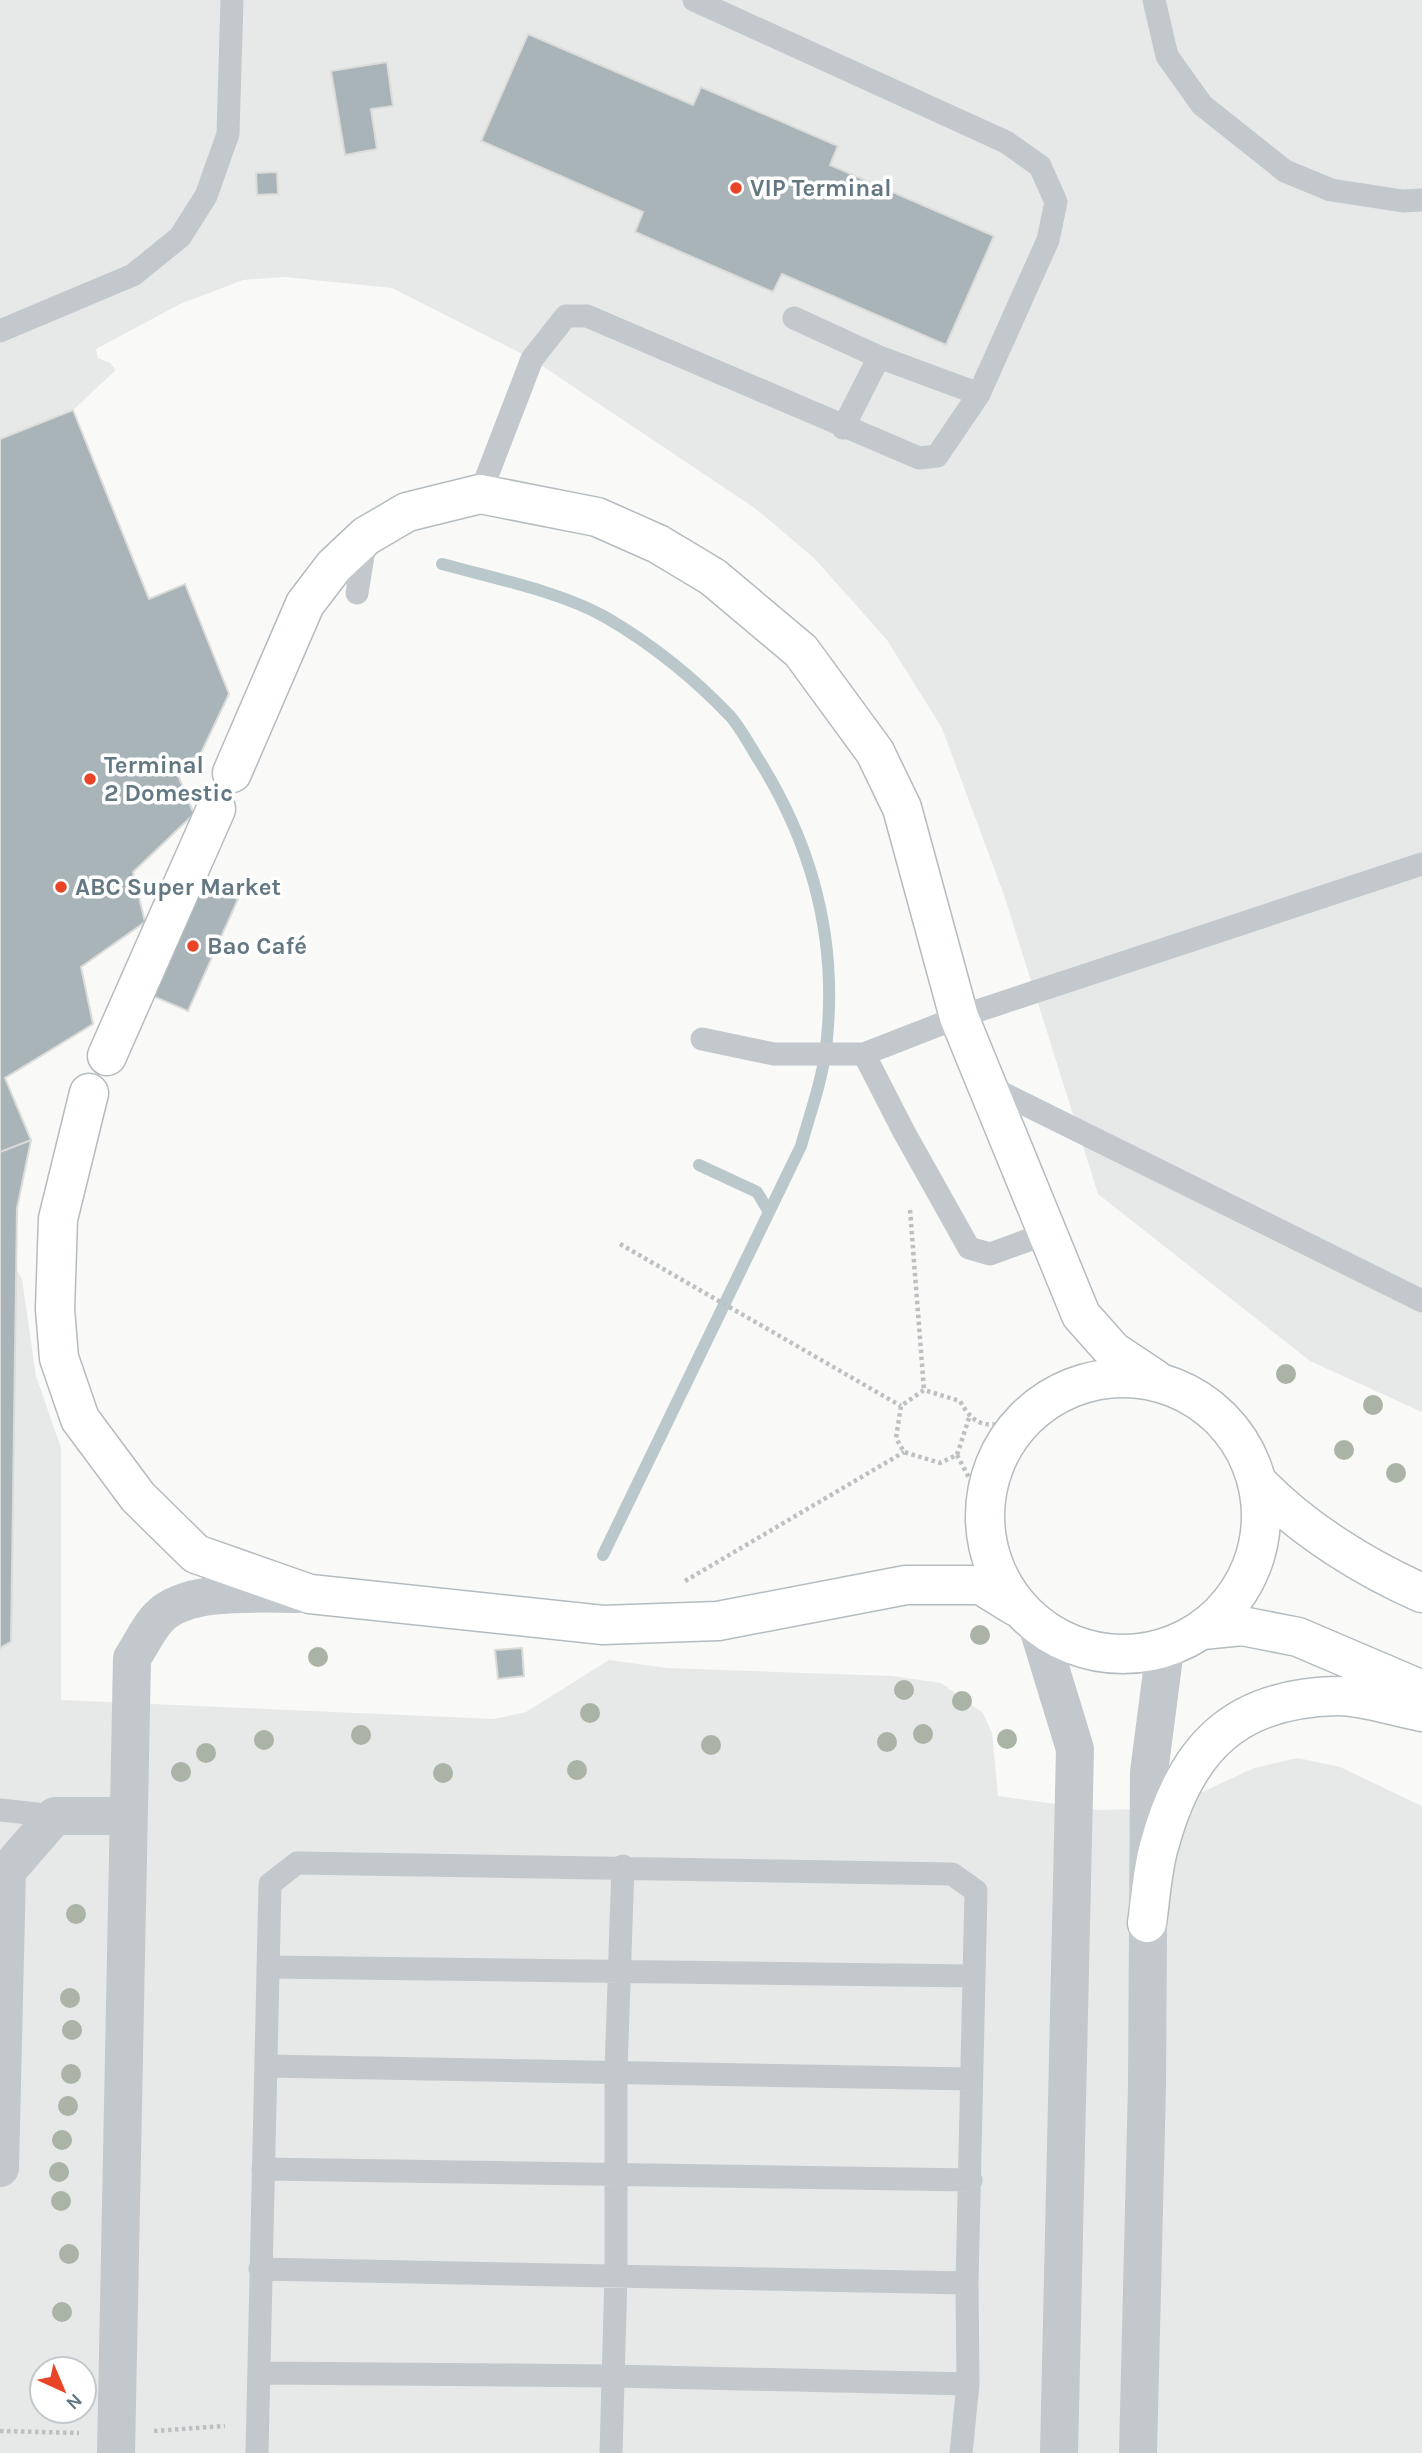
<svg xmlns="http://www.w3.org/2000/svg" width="1422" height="2453" viewBox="0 0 1422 2453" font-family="Karla,sans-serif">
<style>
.built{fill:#e7e9e8;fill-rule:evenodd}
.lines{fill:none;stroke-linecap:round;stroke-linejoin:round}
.stream{stroke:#bac8cb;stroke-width:12}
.building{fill:#a9b4b9;stroke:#dbdbd9;stroke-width:2}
.secondary-casing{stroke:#b4bcc0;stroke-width:41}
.path{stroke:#bcc0c2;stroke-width:4.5;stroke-dasharray:3.5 3.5;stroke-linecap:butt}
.lane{stroke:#c2c8cb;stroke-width:23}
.street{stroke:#c2c8cb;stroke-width:38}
.secondary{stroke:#fff;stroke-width:38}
.tree{fill:#aab3a5}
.poi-dot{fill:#ea4426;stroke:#fff;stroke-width:2.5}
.labels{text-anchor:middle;stroke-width:7;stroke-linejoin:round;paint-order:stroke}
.poi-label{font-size:24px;font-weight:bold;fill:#637883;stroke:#fff;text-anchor:start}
</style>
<rect width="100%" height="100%" fill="#f9f9f7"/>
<!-- built -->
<path class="built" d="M0,0h1422v1412l-112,-51 -212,-167 -94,-299 -62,-167 -55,-88 -72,-81 -59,-50 -224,-150 -140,-71 -108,-11 -41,3 -63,24 -84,45 2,9 12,5 6,7 -43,40 75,188 37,-14 44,110 -29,61 -26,11 20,48 -61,58 12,50 -64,45 12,57 -88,54 26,62 -31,12z
M0,1240l22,39 14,97 25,72v252l433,19 32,-7 83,-52 58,8 225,8 49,7 42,30 9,20 6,63 102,14 44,-1 41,-9 69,-32 44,-10 42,9 82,39v647h-1422zM42,2369h42v42h-42z"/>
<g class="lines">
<!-- stream -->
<path class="stream" d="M442,564c51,14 120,28 165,54 46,27 88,61 124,99 10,12 18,27 26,40 54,85 80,180 70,281 -3,38 -16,72 -26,108l-198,409
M699,1165l58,27 12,20"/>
</g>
<!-- building -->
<path class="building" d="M528,34l165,71 8,-18 137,59 -8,19 164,71 -48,109 -164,-71 -9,18 -138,-60 8,-20 -162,-71z
M387,62l6,44 -22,3 6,40 -32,6 -14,-84z
M277,172l1,22 -21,1 -1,-22z
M73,410l76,189 36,-15 44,110 -29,61 -26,11 20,48 -61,58 12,50 -64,45 12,57 -88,54 26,62 -31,12v-713z
M198,882l40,17 -50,112 -40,-17z
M31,1140l-14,68 -6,434 -11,6v-496z
M522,1648l2,28 -26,3 -3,-29z"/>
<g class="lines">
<!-- secondary casing -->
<g class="secondary-casing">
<path id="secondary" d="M232,773l73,-169 29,-38 32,-30 41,-24 73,-18 117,23 61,27 55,33 88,74 74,101 27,56 57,209 122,298 32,36 42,28
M107,1056l109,-247
M89,1093l-31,126 -3,90 4,49 21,61 58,78 58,57 114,40 293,31 115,-4 188,-36h75l34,21
M985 1516a138 138 0 1 1 276 0a138 138 0 1 1-276 0Z
M1260,1485c44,45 105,83 162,108
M1202,1630l40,-4 56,11 124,53
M1147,1923c4,-26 5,-55 13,-80 26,-95 75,-145 177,-147 27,0 58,11 85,16"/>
</g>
<!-- path -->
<path class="path" d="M910,1210l14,180
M620,1244l281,162
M969,1418l-12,37 -17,8 -36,-11 -8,-14 5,-32 23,-16 36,11c17,31 31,24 61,19
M957,1455l26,49
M685,1581l219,-129
M0,2431l79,2
M154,2431l71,-5"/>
<!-- lane -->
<path class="lane" d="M1154,0l13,56 35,49 83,66 46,19 72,11 19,-1
M794,318l85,39 100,37
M0,331l133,-56 47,-38 26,-41 22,-62 4,-134
M843,428l36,-71
M480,494l52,-135 34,-43h21l332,142 18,-2 42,-62 69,-154 8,-38 -16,-36 -34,-24 -312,-142
M357,593l9,-56
M702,1039l72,15h90l95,-37 463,-153
M864,1054l40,78 65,116 21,6 58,-21
M986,1085l436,216
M0,1810l55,6
M268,1967l705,9
M266,2066l705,13
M263,2169l708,11
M260,2269l707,14
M259,2373l355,3 354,8
M257,2453l13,-569 27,-21 655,11 24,17 -9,392 1,101 -7,69
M611,2453l5,-178v-204l7,-205"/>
<!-- street -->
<path class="street" d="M1038,1628l37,121 -16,704
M0,2168l7,-297 48,-55h73
M116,2453l16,-795c9,-13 16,-30 27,-41 30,-31 109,-22 149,-23
M1138,2453l9,-367 2,-314 16,-123"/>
<!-- secondary -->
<use href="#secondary" class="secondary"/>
</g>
<!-- trees -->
<g class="tree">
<circle cx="1286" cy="1374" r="10"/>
<circle cx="1373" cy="1405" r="10"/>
<circle cx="1344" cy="1450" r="10"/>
<circle cx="1396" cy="1473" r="10"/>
<circle cx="980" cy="1635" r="10"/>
<circle cx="318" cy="1657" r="10"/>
<circle cx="904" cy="1690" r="10"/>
<circle cx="962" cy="1701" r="10"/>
<circle cx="590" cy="1713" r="10"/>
<circle cx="923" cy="1734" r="10"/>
<circle cx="361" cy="1735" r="10"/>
<circle cx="1007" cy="1739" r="10"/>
<circle cx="264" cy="1740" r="10"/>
<circle cx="887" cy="1742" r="10"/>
<circle cx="711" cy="1745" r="10"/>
<circle cx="206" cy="1753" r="10"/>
<circle cx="577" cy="1770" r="10"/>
<circle cx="181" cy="1772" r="10"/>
<circle cx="443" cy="1773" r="10"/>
<circle cx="76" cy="1914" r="10"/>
<circle cx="70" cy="1998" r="10"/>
<circle cx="72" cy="2030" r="10"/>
<circle cx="71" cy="2074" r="10"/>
<circle cx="68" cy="2106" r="10"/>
<circle cx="62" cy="2140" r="10"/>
<circle cx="59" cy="2172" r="10"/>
<circle cx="61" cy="2201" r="10"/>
<circle cx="69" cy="2254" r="10"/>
<circle cx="62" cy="2312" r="10"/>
</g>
<!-- markers -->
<g class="poi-dot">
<circle cx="736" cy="188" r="7"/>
<circle cx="90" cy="779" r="7"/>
<circle cx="61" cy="887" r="7"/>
<circle cx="193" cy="946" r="7"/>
</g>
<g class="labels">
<!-- poi labels -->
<g class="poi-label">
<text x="750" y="196">VIP Terminal</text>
<text x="104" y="773">Terminal<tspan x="104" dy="28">2 Domestic</tspan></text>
<text x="75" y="895">ABC Super Market</text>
<text x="207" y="954">Bao Café</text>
</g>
</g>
<!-- north arrow -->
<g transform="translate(63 2390) rotate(136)"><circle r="33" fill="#ffffff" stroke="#c1c9cd" stroke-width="2"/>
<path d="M0-5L12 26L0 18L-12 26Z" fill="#ea4426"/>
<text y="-10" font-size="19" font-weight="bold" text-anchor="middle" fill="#637883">N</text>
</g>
</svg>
